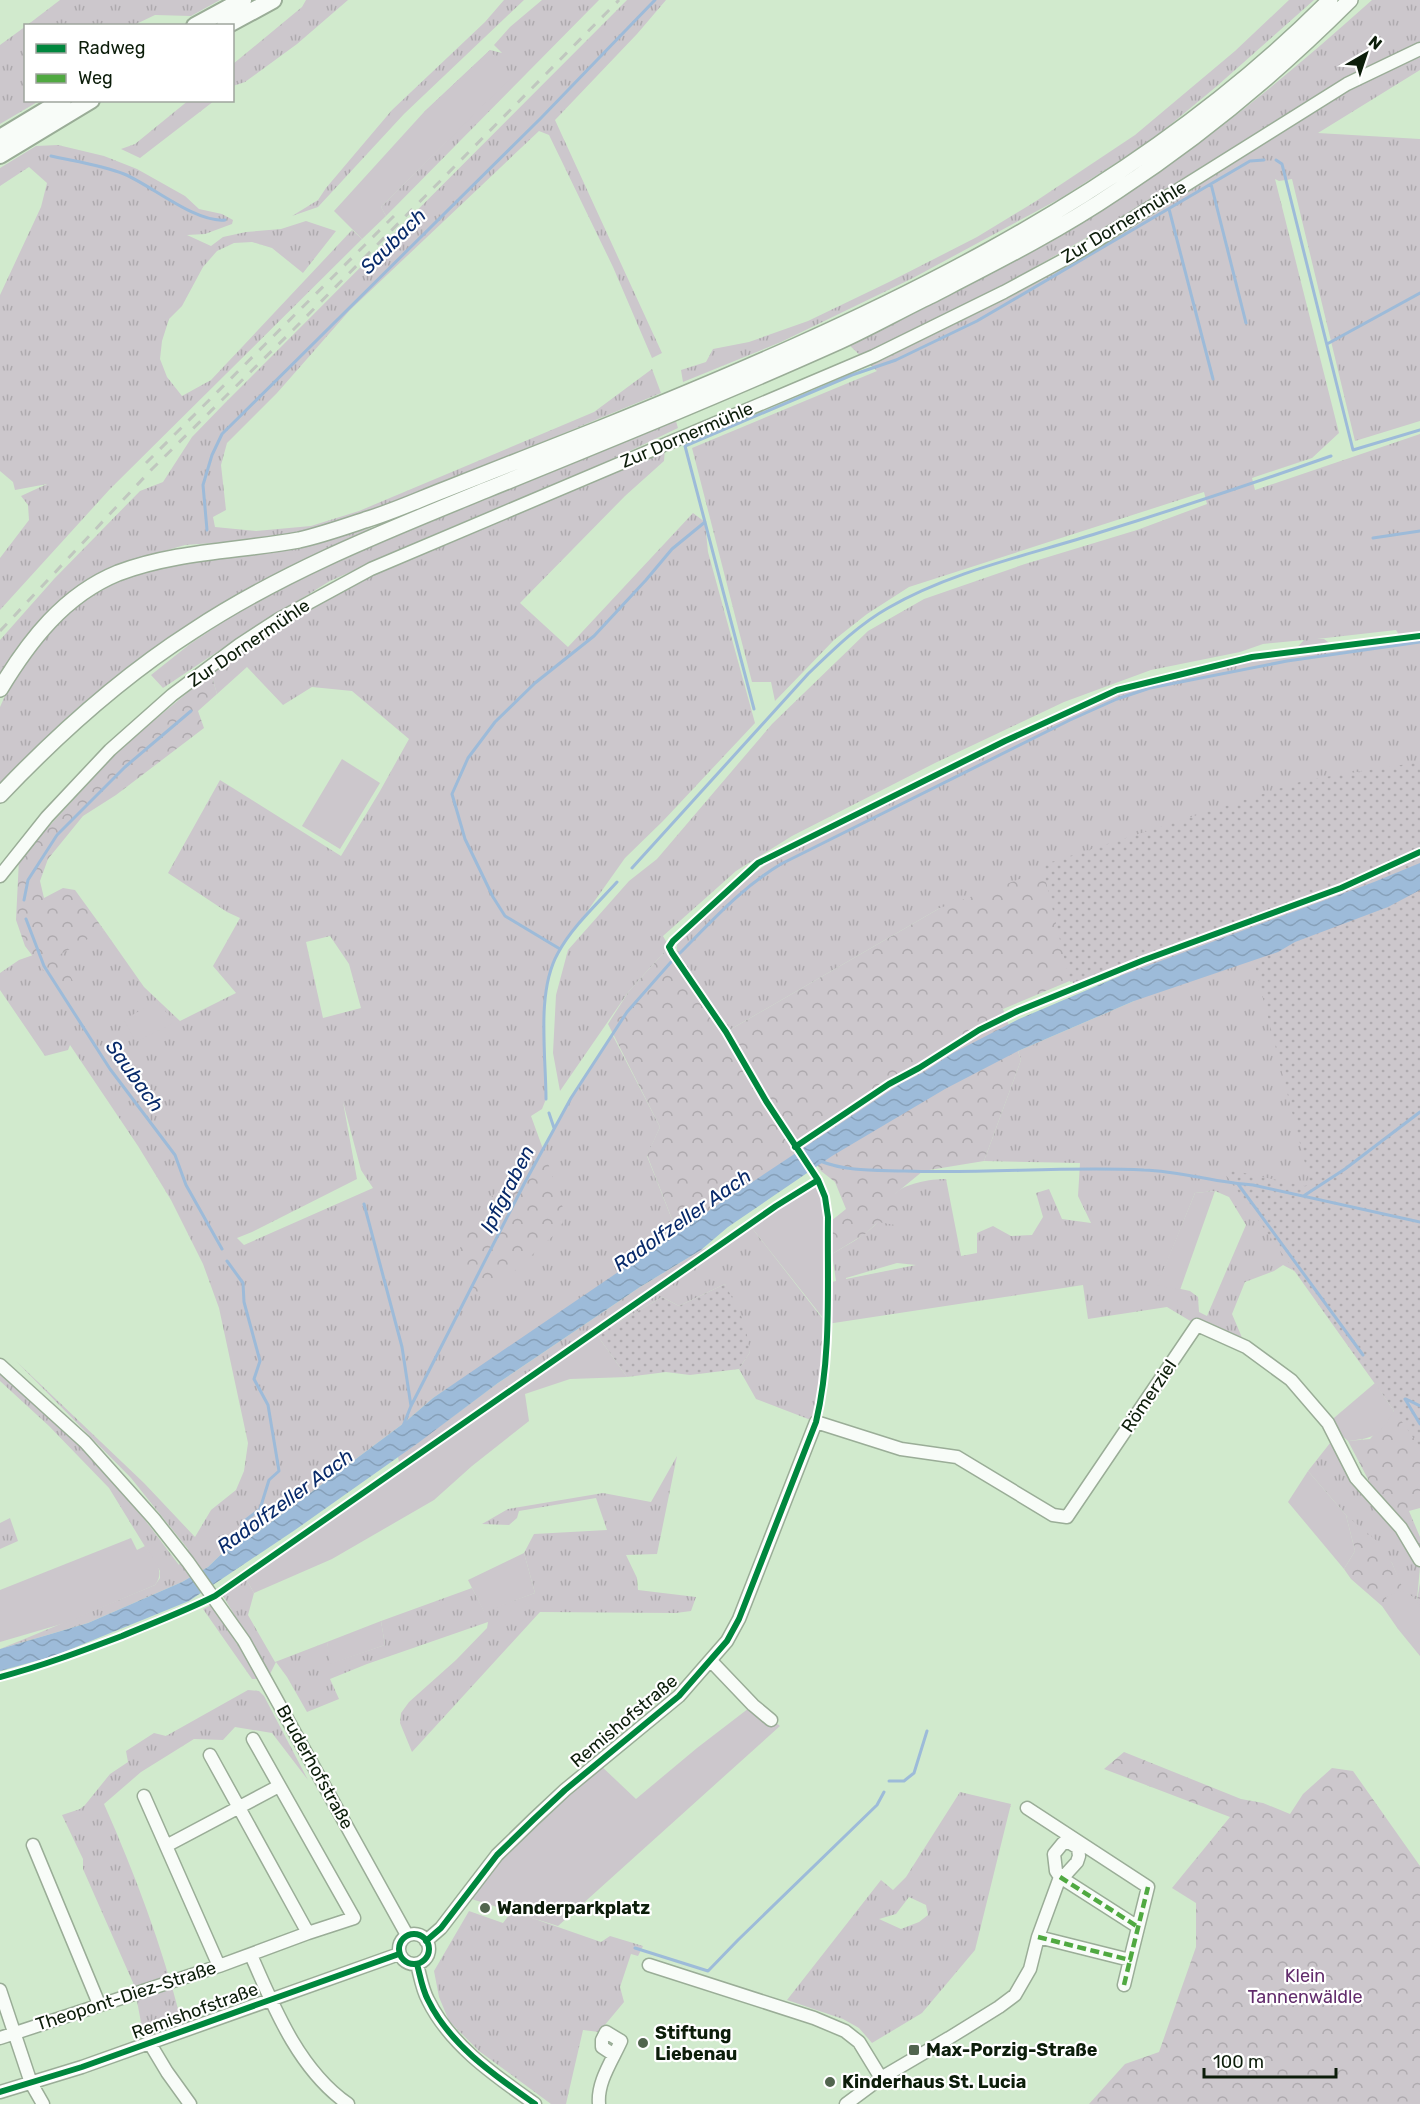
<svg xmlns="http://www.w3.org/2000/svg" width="1420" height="2104" viewBox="0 0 1420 2104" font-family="Rubik,sans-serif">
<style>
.grass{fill:url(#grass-tufts);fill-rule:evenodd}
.forest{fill:url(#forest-crowns)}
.park{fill:url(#park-dots)}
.garden{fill:#ccc7cc}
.water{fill:url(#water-waves)}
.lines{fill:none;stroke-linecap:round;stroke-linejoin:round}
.stream{stroke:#9dbbd9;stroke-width:3}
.minor-casing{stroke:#9aad97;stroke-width:15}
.major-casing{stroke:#9aad97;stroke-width:18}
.highway-casing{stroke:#9aad97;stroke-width:20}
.minor{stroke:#f8fcf8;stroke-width:12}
.major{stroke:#f8fcf8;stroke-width:15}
.highway{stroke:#f8fcf8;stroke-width:16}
.rail{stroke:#c0c7bf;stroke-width:3;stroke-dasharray:10 10;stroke-linecap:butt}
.quiet{stroke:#50a941;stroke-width:4.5;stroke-dasharray:9 4.5;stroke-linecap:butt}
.cycleway-casing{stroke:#fff;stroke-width:10}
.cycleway{stroke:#00873e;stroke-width:6}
.poi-dot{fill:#51654e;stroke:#fff;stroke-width:2}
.labels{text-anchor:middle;stroke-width:4.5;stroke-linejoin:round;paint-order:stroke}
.street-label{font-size:18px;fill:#0c1d0a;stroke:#fff}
.poi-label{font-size:18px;font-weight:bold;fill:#0c1d0a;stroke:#fff;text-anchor:start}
.park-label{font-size:18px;fill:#622c6c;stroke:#fff}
.water-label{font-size:20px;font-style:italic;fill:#082a6a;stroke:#fff}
</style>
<defs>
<pattern id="grass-tufts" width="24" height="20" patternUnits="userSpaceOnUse" patternTransform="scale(1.5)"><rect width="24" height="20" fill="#ccc7cc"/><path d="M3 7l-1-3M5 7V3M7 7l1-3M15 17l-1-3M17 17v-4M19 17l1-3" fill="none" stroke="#aeaaae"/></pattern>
<pattern id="forest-crowns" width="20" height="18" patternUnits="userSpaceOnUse" patternTransform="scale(1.5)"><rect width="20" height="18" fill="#ccc7cc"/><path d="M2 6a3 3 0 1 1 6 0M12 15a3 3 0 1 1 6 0" fill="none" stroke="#aeaaae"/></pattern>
<pattern id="park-dots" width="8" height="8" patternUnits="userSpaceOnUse" patternTransform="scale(1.5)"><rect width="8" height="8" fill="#ccc7cc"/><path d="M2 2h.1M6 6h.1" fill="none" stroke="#aeaaae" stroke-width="1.8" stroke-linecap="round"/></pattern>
<pattern id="water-waves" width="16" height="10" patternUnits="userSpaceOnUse" patternTransform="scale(1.5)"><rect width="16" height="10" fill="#9dbbd9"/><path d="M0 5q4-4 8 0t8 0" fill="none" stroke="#86a0b9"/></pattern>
</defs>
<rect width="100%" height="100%" fill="#d1eacd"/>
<!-- grass -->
<path class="grass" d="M60,0h160l-29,16 -36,-1 -21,10 -108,1z
M306,0h42l-51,44 -52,38 -12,4v-22l69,-57z
M504,0h20l-120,114 -86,93 -26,9 26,-16 8,-12 66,-78 93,-88z
M542,0h57l-213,216 -5,-9 66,-66 -23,-29 66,-62 12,3 -8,-8 16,-18z
M627,0h39l-29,34 -82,86 107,233 -10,5 -39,-91 -64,-132 -10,-4 -189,179 -73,83 -50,50 -6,22 5,45 -13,7 2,10 41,4 55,-5 48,-15 235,-99 58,-43 9,24 -215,89 -89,34 -53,17 -61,8 -58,4 -49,14 -48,23 -54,48 -25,30 -9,17v-37l54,-61 86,-88 23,-9 29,-45 32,-33z
M1289,0h25l-97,86 -65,54 -91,58 -148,80 -132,64 -98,40 -2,-12 25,-8 7,-13 36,-7 59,-21 81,-39 88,-45 56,-34 102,-68 100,-84z
M1372,0h48v41l-6,14 6,-2v17l-102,63 102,6v282l-65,20 -63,-262 -13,2 -4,-2 64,254 -27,25 -60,20 3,12 165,-56v198l-21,3 -3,-5 -79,9h7l12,9 84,-10v714l-4,3 -22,56 -79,-129 -32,-17 -9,6 -29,11 -13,32 14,33 -49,-22 -30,-18 -79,12 -5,-34 -256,39 -3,66 -8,32 -60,-23 -17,-30 11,-17 -25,-68 -46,22 -17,-9 -65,38 -1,-4 -196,136 -2,-10 100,-74 142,-96 61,-37 32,-12 19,-10 70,90 5,-35 9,-2 -4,-27c15,-9 31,-17 43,-29 8,-8 12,-20 18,-29 10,-13 38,-17 53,-17l15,77 16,-3v-20l16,-7 18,10 21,-1 11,-18 -7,-24 13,-4 13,30 29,4 -13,-27 2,-33 -96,-2 37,-101 -3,-9 116,-50 -17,-31 -43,17 -2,-7 -132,-72 -214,124 -48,-69 4,-4c-6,-8 -7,-12 -2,-20l67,-61 23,-16 225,-114 124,-56 139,-32 31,-4 15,-16 -41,4 -23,8 -89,18 -87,32 -129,61 -143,73 -56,35 -73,65 6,11 -40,44 -69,100 -7,-38 3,-58 12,-45 61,-69 28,-22 115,-135 96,-93 56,-32 101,-35 112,-34 70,-26 -3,-12 -295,95 -42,27 -33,26 -59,61 -4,-19h-19l-60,-234 185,-77 -28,-26c107,-52 213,-105 310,-173 75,-52 145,-111 213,-172zM1112,223l4,5 -85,49 -1,-7zM1215,1191l14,6 17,28 -39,91 -8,-4 -1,-15 -8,-6 -32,-7 37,-91zM897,1263l19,2 -70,14v-1z
M26,26v74l13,1 -39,23v-79z
M189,100l25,1 -74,57 -19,-9 14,-5z
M58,145l46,11 33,13 48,27 14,13 23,5 11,6 -1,4 -27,10 -18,1 24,11 12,-9 23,-5 35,-3 25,-8 30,10 -33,42 -31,-25 -20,-6 -18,1 -17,8 -14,16 -21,39 -13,13 -7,22 -2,18 7,18 15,19 29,-16 141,-150 10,9 -252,250 -110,121v-52l29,-38 -1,-15 -7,-9 26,-12 -32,6 -2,-8 -13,-11v-176l41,-88 6,-24 -18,-16 -29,19v-18l36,-22z
M675,418l3,10 -96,46 -128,52 -124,55 -83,51 -84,56 -12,-13 39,-31 54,-36 76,-39 89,-40z
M665,448l-1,13 -39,35 -105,107 48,44 125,-134 12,9 3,30 47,171 -92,98 -38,37 -68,96 -11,33 -1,31 1,81 -4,10 -11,7 12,33 28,-51 41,-64 48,93 -13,29 30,76 -144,101 -100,65 -29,25 -154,115h-12l-30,29 -26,15 -94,41 -88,26 155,-64 5,-7v-7l-51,-83 -60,-62 -49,-45v-8l79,72 38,38 62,82 9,-16 -57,-71 -115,-117 128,122 51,54 16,-27 25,-20 8,-19 4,-28 -29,-135 -16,-44 -32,-64 -33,-54 -68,-101 -2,5 -23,6 -45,-66v-17l19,-13 85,-30 40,57 36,34 56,-28 -23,-27 27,-48 -13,-6 -59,-39 52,-93 121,76 39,-65 29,-52 -57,-48 -40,-4 -29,18 -36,-38 -30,27 -6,-21 90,-61 40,-21 99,-47zM330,936l19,28 12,44 -38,10 -17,-76zM343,1102l18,68 12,18 -129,57 -7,-7 15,-6 105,-53z
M402,520l-91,39 -75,37 -58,35 -106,84 -72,73v-81l4,-9 30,-49 28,-32 38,-26 20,-10 55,-19 130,-17z
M1334,1438l22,40 45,50 19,39 -3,33 -14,-9 -11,-28 -46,-48 -38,-44z
M677,1456l-20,98 -31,1 11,23 1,12 58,7 -5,14 -15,2 -136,-1 -128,140 -12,-29 1,-10 8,-11 47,-42 31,-32 1,-6 -121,42 -37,15 9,20 -32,13 -20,-35 -11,-15 -6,12 -47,-78 23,-17 8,14 -6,22 27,47 52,-20 4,21 54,-18 -4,-24 91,-33 12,23 51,-18 -11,-40 10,-19 73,-4 -11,-32 -77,13 -2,7 -8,7 -27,-1 26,-15 95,-16 48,9z
M10,1518l8,23 -18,8v-26z
M211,1605l37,55 9,19h-5l-49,-70z
M248,1690l11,1 5,5 44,84 -36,-47 -37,-6 -12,13 -29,-1 -53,33 -37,32c31,70 58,142 77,216l-38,13 -9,-48 -51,-116v-10l-21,-44 18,-6 5,-4 25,-31 18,-12 -2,-11 28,-18 12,3z
M960,1792l51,12 -36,146 -53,63 -50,30 -13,-15 -16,-9 -56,-19 94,-120 12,10 13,-13zM909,1897l17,8 2,10 -9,7 -18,7 -22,-10 17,-5z
M469,1911l34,12 9,-12 89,31 9,-6 33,10 -5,10 -7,-2 -11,33 4,15 -25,30 -16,-2 -17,74h-15l-72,-53 -30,-30 -10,-24 -5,-26z"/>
<!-- forest -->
<path class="forest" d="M211,673l6,21 -19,17 6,17 -88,67 -33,21 -35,43 -8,22 4,17 19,-10 12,2 29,40 -45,25 15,28 -15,8 -34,-45 -9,-26 3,-61 102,-111z
M1050,868l22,112 -69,29 18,51 -37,101 -61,10 -28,23 6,32 -23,-4 -13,12 -33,20 -1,-33 15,-12 -11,-27 -14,-11 -15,-23 -129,84 -30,-77 13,-28 -52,-103 21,-33 40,-44 57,85 214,-124z
M547,1160l19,57 -10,16 -73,67 -20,-25 -4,-25 21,-41 34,-36z
M1420,1352v156l-11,3 11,26v30l-21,-48 -29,-36 -22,-42 22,-2 24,-28 22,-56z
M1346,1515l31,26 15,22 12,28 13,9 3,-17v28l-13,-8 -9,26 -16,-23 -31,-27 -7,-10 11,-18z
M1124,1752l117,47 22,4 27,11 13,-20 29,-26 21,3 67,95v238h-331l36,-40 34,-12 37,-105v-44l-24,-15 58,-71 -126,-48z"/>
<!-- park -->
<path class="park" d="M1420,762v685l-199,-279 84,18 5,-3 -57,-225 -111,40 -16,-26 -56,10 -28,-117 264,-85z
M725,1284l20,40 5,28 -11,17 -49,6 -24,-3 -39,5 -30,-42 65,-38 17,9z"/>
<!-- garden -->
<path class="garden" d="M490,50l21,28 -130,129 5,9 -24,23 -28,-28 90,-99z
M342,759l38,24 -40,66 -38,-23z
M156,1001l19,21 -39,20 -12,-22z
M818,1180c16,42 9,99 9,143l-75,-95z
M1215,1191l-35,99 -23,-5 38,-92z
M597,1335l30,42 -57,2 -45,15 4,27 -57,45 -38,34 -102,59 -78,34 -8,-14z
M1375,1383l19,28c-14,24 -18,27 -46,30l-20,-18z
M1308,1471l38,44 9,36 -11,18 -56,-67z
M131,1538l6,12 8,-4c9,14 21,24 10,39l-90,38 -65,19v-52z
M524,1553l11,40 -51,19 -16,-32z
M1403,1591l14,9 3,7v49l-22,-27 -12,-32z
M381,1621l4,24 -55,19 -3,-22z
M753,1705l27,21 -222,200 -93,-29 11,-14 122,-120 38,36 61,-51z"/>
<!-- water -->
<path class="water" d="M1420,863v27l-32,17 -93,35 -17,10 -144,49 -116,50 -73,38 -113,67 -104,71 -27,23 -61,37 -142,96 -80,60 -123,87 -106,71 -135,55 -54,15v-22l88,-26 94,-41 26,-15 30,-29h12l154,-115 29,-25 244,-166 223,-148 24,-12 29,-19 66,-34 101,-43 254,-94z"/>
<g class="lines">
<!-- stream -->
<path class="stream" d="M51,156c22,5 51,9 73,18 27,11 71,49 101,46
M1276,160l6,4 71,286 67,-20
M1211,184l35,139
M1169,209l44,170
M1327,344l93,-51
M207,530l-4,-45 9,-30 10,-21 319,-316 114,-118
M1373,538l47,-7
M754,709l-69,-263 167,-71 44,-15 81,-39 273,-160 14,-1
M632,868l176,-194c25,-24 50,-49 80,-66 64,-37 141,-53 210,-75 78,-24 156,-50 233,-77
M24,900l4,-20 29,-45 68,-68 66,-56
M26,919l18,47 66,103 65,86 11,30 36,64
M560,949l-55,-33 -12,-19 -28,-58 -13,-45 16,-36 27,-36 40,-39 59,-47 52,-56 26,-31 33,-27
M680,953c33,-33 61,-65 101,-89l289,-144 47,-21 33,-11 137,-27 133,-19
M546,1099c0,-44 -10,-107 12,-146 14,-26 39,-49 59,-71
M549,1113l5,15
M820,1161c28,11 56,9 85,10 80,3 160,-5 239,-1 37,1 72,13 109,15l167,37
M1238,1184l125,171
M1305,1195l40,-26 75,-57
M364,1204l38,143 9,59
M227,1261l16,22 1,19 16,59 -6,18 14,26 11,66 -10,9 -9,29 -18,14 1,18
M1405,1399l15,25
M1406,1399l14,7
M403,1426l8,-20 113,-222 47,-86 56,-86 44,-50
M889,1781h15l10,-8 13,-42
M635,1948l73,23 30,-31 139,-135 7,-13"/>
<!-- minor casing -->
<g class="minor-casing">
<path id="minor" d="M0,876l47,-59 63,-67 62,-55 67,-50 40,-26 92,-50 503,-213 130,-64 78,-42 265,-166 73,-35
M0,1365l85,77 69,77 34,43 56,79 163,294
M711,1661l42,44 18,15
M210,1755l98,178
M144,1796l75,170
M1027,1808l121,79 -18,73 -92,-23
M33,1845l66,159
M166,1846l113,-60
M399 1949a15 15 0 1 1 30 0a15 15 0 1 1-30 0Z
M426,1941l15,-13 56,-73 37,-36 31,-29 114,-94 48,-55 12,-22 77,-197 85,27 56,8 96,58 14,2 130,-192 49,22 45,33 37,43 28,55 45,50 19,32
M251,1955c23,53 48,115 97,149
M417,1964c3,11 5,25 11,36 22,45 66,75 107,104
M649,1965l165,53 31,13 14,11 22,36
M1124,1985l6,-25
M0,1990l31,93 12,21
M0,2038l219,-72 89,-33 46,-15 -101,-179
M149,2042l18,30 23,32
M0,2092l82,-25 317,-113
M599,2104c-2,-22 13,-43 22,-63l-15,-9 -4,8v7l12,8
M846,2104l35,-26 68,-40 50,-31 16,-12 15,-26 8,-32 22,-60 7,-4 10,-11 2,-6 -1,-8 -8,-5h-7l-9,11 2,17 4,6 78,50"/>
</g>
<!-- major casing -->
<g class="major-casing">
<path id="major" d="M0,689c29,-48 64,-94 118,-116 58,-22 121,-22 181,-33 22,-5 45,-13 66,-20 27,-8 53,-20 79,-30 52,-21 105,-41 157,-62 261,-105 528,-225 729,-428
M0,795c58,-61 121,-118 193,-164 91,-60 193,-100 293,-141 118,-48 236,-96 352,-148 31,-14 61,-31 92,-46 64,-33 128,-65 187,-105 84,-55 162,-120 233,-191"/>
</g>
<!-- highway casing -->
<g class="highway-casing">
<path id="highway" d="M195,26l48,-26
M225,26l48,-26
M0,138l63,-38
M0,155l91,-55"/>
</g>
<!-- minor -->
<use href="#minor" class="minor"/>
<!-- major -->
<use href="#major" class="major"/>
<!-- highway -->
<use href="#highway" class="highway"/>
<!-- rail -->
<path class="rail" d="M146,463l253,-252
M0,631l152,-162 141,-139 326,-330"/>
<!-- quiet -->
<path class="quiet" d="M1060,1877l78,50
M1038,1937l92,23 18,-73
M1124,1985l6,-25"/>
<!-- cycleway casing -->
<g class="cycleway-casing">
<path id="cycleway" d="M795,1147l94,-63 30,-16 60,-38 39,-19 126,-51 197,-72 79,-36
M0,1677c42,-11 82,-26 122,-41 31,-13 63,-25 93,-40l561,-390 42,-26
M399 1949a15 15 0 1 1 30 0a15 15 0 1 1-30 0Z
M426,1941l15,-13 56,-73 37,-36 31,-29 114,-94 48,-55 12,-22 77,-197c16,-67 11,-137 12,-205l-3,-20 -7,-17 -52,-79 -40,-69 -54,-79 -3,-6 4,-6 85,-78 247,-122 112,-51 135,-33 168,-21
M417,1964c3,11 5,25 11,36 22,45 66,75 107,104
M0,2092l82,-25 317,-113"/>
</g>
<!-- cycleway -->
<use href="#cycleway" class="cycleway"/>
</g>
<!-- markers -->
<g class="poi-dot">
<circle cx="485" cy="1908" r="6"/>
<circle cx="643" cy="2043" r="6"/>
<rect x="908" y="2044" width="12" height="12" rx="3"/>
<circle cx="830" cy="2082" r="6"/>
</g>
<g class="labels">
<!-- street labels -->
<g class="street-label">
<text transform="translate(1124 222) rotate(-31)" y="6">Zur Dornermühle</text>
<text transform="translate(687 435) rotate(-23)" y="6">Zur Dornermühle</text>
<text transform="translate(249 643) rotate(-34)" y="6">Zur Dornermühle</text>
<text transform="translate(1149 1396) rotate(-56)" y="6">Römerziel</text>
<text transform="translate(624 1721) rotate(-40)" y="6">Remishofstraße</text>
<text transform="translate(315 1767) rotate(61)" y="6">Bruderhofstraße</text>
<text transform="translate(126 1996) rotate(-18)" y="6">Theopont-Diez-Straße</text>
<text transform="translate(195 2011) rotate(-20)" y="6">Remishofstraße</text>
</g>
<!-- poi labels -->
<g class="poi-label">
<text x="497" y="1914">Wanderparkplatz</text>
<text x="655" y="2039">Stiftung<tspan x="655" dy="21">Liebenau</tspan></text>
<text x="926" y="2056">Max-Porzig-Straße</text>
<text x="842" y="2088">Kinderhaus St. Lucia</text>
</g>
<!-- park labels -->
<g class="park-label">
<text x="1305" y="1982">Klein<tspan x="1305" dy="21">Tannenwäldle</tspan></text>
</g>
<!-- water labels -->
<g class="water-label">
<text transform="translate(393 241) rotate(-45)" y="7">Saubach</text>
<text transform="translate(135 1076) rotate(54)" y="7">Saubach</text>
<text transform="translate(507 1189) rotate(-63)" y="7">Ipfigraben</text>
<text transform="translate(682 1220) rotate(-35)" y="7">Radolfzeller Aach</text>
<text transform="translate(285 1501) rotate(-36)" y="7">Radolfzeller Aach</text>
</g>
</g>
<!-- legend -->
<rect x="24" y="24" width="210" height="78" fill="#ffffff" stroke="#9ea59d" stroke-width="1.5"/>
<rect x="36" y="44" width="30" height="9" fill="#00873e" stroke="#9ea59d" stroke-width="1.5"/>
<text x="78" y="54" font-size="18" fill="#0c1d0a">Radweg</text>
<rect x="36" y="74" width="30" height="9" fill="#50a941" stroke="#9ea59d" stroke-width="1.5"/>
<text x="78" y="84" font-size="18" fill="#0c1d0a">Weg</text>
<!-- north arrow -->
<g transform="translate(1366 54) rotate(39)" stroke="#ffffff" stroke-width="4.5" paint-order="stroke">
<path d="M0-4.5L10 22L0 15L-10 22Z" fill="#0c1d0a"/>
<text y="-9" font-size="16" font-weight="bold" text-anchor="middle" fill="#0c1d0a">N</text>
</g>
<!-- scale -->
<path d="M1204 2068v9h132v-9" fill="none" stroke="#0c1d0a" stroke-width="3"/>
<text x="1213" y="2068" font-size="18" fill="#0c1d0a" stroke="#ffffff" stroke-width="4.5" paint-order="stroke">100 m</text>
</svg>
